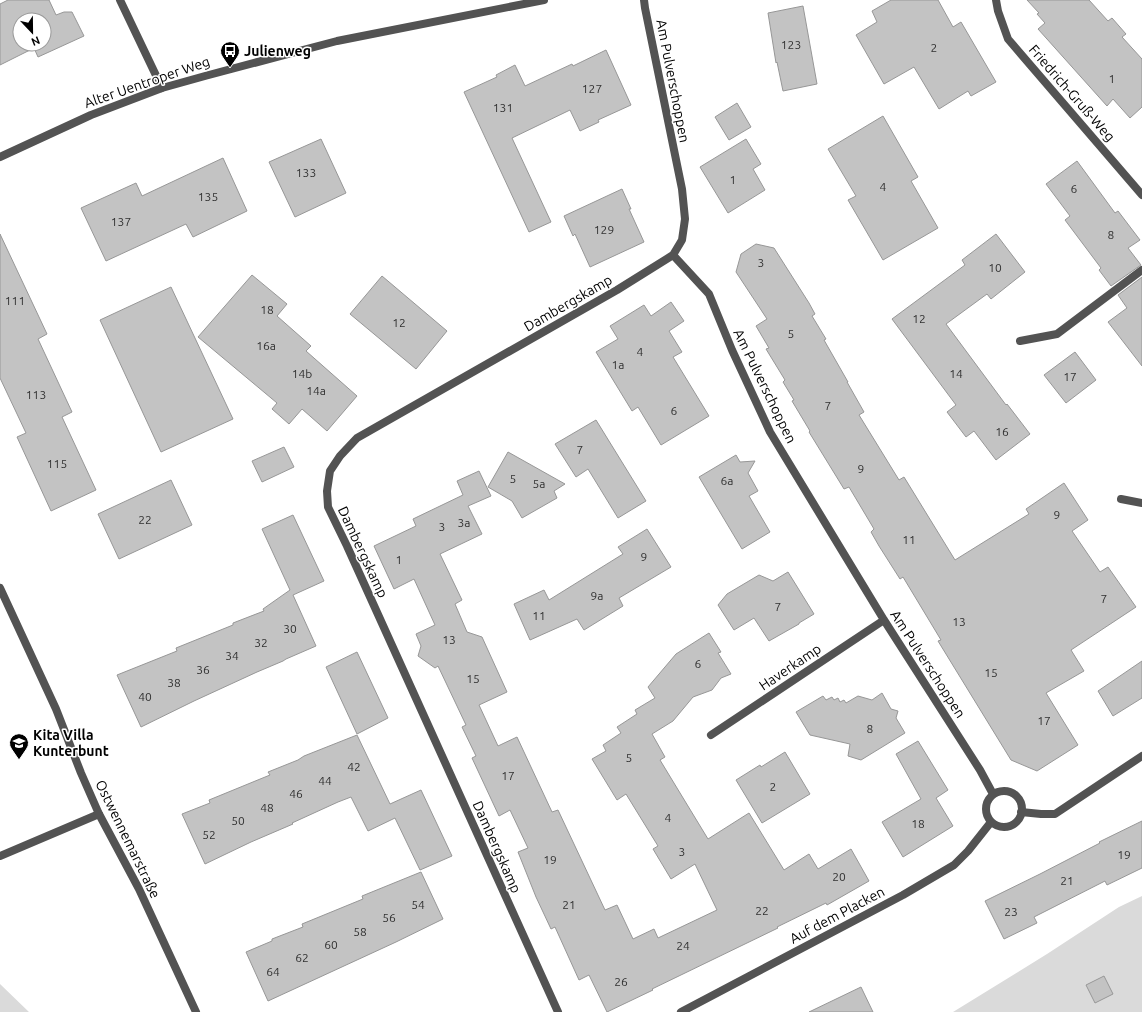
<svg xmlns="http://www.w3.org/2000/svg" width="1142" height="1012" viewBox="0 0 1142 1012" font-family="Ubuntu,sans-serif">
<style>
.green{fill:#dadada}
.building{fill:#c3c3c3;stroke:#979797;fill-rule:evenodd}
.lines{fill:none;stroke-linecap:round;stroke-linejoin:round}
.service{stroke:#535353;stroke-width:8}
.minor{stroke:#535353;stroke-width:8}
.tertiary{stroke:#535353;stroke-width:8}
.labels{text-anchor:middle;stroke-width:3;stroke-linejoin:round;paint-order:stroke}
.number-label{font-size:12px;fill:#313131}
.poi-label{font-size:14px;font-weight:bold;fill:#000;stroke:#fff;text-anchor:start}
.street-label{font-size:14px;fill:#000;stroke:#fff}
</style>
<rect width="100%" height="100%" fill="#fff"/>
<!-- green -->
<path class="green" d="M1142,896v116h-189l94,-58 72,-47z
M0,984l29,28h-29z"/>
<!-- building -->
<path class="building" d="M8,0h41l7,15 8,-3h8l12,24 -46,21 -4,-9 -34,17v-61zM20,20h24v24h-24z
M891,0h47l15,27 8,-5 35,60 -25,14 -3,-5 -29,18 -25,-42 -30,17 -28,-49 21,-13 -5,-11z
M1027,0h62l19,21 4,-3 14,16 -4,3 20,22v48l-12,11 -17,-19 -6,7 -69,-77 7,-6 -8,-9 2,-1z
M803,6l14,78 -34,7 -6,-29 -1,1 -8,-50z
M606,50l25,55 -33,15 1,2 -19,9 -10,-21 -58,28 39,84 -22,10 -65,-140 33,-15 -1,-2 19,-10 10,21 47,-22 1,2z
M737,103l14,24 -22,13 -14,-23z
M883,116l35,61 -7,4 27,47 -55,32 -35,-60 8,-4 -28,-47z
M321,139l25,54 -51,24 -26,-55z
M746,139l15,25 -8,5 12,21 -37,23 -28,-46z
M223,158l24,53 -54,26 -7,-13 -80,37 -25,-53 55,-25 6,13z
M1077,161l38,52 3,-2 22,29 -12,8 13,17 -30,21 -12,-16 2,-2 -36,-48 5,-4 -24,-32z
M622,189l9,20h-2l15,33 -54,25 -15,-33 -2,2 -9,-20z
M0,234l47,100 -9,5 34,73 -10,5 34,73 -45,21 -34,-74 9,-4 -26,-55z
M996,234l29,38 -34,27 -4,-5 -41,30 60,81 1,-1 23,30 -34,26 -22,-29 -8,6 -19,-25 9,-7 -64,-86 73,-54 -3,-5z
M756,244l18,4 35,55 6,11 -3,2 14,23 -2,1 24,42h-1l17,30 -5,3 40,65 5,-3 51,83 74,-46 -3,-5 38,-26 24,37 -16,11 28,41 8,-5 28,40 -65,43 13,21 -38,22 32,52 -41,26 -26,-11 -73,-119 3,-1 -38,-63 -3,2 -21,-33 -8,-14 3,-3 -25,-42 -5,2 -35,-57 1,-1 -18,-30 2,-1 -11,-18 2,-2 -19,-31 3,-1 -13,-22 11,-7 -31,-47 5,-18z
M252,275l35,29 -10,12 34,30 -5,5 51,45 -30,35 -25,-22 -13,15 -17,-15 5,-6 -79,-66z
M382,276l65,55 -31,38 -66,-55z
M1142,277v89l-34,-44 19,-14 -9,-13z
M171,287l62,132 -72,33 -61,-132z
M671,302l13,19 -15,10 13,21 -9,5 36,59 -48,29 -23,-38 -6,4 -36,-59 22,-13 -8,-13 34,-21 7,11z
M1075,352l21,28 -30,23 -22,-28z
M596,420l50,81 -28,17 -30,-49 -12,8 -21,-33z
M284,447l10,20 -32,15 -10,-21z
M508,452l57,32 -11,7 3,7 -35,20 -10,-17 -24,-14z
M736,455l4,7 15,-1 -7,12 10,18 -9,5 21,36 -28,17 -43,-72z
M479,471l12,25 -23,10 14,28 -42,20 22,46 -7,4 12,28 15,5 25,55 -28,13 19,41 19,-9 35,75 6,-2 47,100 12,-5 16,34 21,-10 4,9 59,-28 -22,-46 -24,15 -18,-30 5,-3 -32,-52 -9,6 -25,-41 14,-8 -3,-6 18,-12 -4,-6 20,-13 -2,-4 20,-12 -7,-11 28,-33 33,-21 12,19 -3,1 13,21 -10,4 -9,12 -19,7 -20,24 -21,13 13,23 -5,3 48,79 41,-26 35,57 25,-16 9,15 33,-20 18,32 -42,24 -1,-2 -49,24 1,1 -126,61 1,1 -46,22 -18,-37 -10,5 -24,-53 -4,2 -15,-32 -18,-45 10,-4 -18,-38 -11,6 -27,-58 4,-2 -14,-29 4,-2 -28,-59 -3,2 -17,-12 3,-10 -5,-12 19,-9 -21,-46 -20,10 -20,-43 42,-20 -3,-7 50,-24 -6,-14z
M171,480l21,45 -73,34 -21,-45z
M293,515l31,66 -31,14 23,51 -30,13 -3,2 -26,11 -63,29 -53,26 -24,-52 60,-24 -1,-3 57,-23v-2l31,-12 -1,-2 27,-19 -28,-61z
M647,529l24,38 -52,31 4,8 -39,24 -7,-11 -47,21 -16,-36 30,-14 5,10 74,-46 -5,-7z
M788,572l26,42 -15,9v1l-30,17 -15,-23 -20,12 -16,-25 9,-11 32,-19 14,6z
M357,652l31,66 -31,16 -31,-67z
M1142,661v37l-29,18 -15,-25z
M882,693l9,16 7,2 -2,7 9,15 -44,27 -13,-4 2,-12 -40,-9 -14,-23 27,-16 3,4 6,-3 2,3 4,-2 2,4 4,-2 2,3 12,-7 14,4z
M357,735l33,69 31,-14 31,66 -32,14 -25,-52 -27,13 -17,-34 -13,5 -46,21 1,1 -42,18 -46,22 -23,-50 28,-11 -1,-3 61,-25 -2,-3 30,-12 6,-4z
M918,741l30,49 -12,8 17,28 -50,31 -21,-35 39,-23 -25,-45z
M785,752l25,42 -48,29 -26,-43 24,-15 1,2z
M1142,821v47l-35,17 -2,-4 -71,36 3,6 -33,16 -19,-38 55,-27 60,-31 -1,-1z
M421,872l22,47 -47,23 -128,59 -22,-49 26,-11v-2l31,-12 -1,-3 61,-25 -1,-3z
M1104,976l9,18 -18,9 -9,-18z
M861,987l12,25h-64z"/>
<g class="lines">
<!-- service -->
<path class="service" d="M0,856l99,-42"/>
<!-- minor -->
<path class="minor" d="M120,0l42,88
M996,0l2,11 10,28 134,156
M673,255l36,39 23,56 38,82 114,188 96,150 13,24
M1020,341l37,-7 85,-64
M1121,499l21,4
M711,735l173,-115
M986 809a18 18 0 1 1 36 0a18 18 0 1 1-36 0Z
M1021,812l20,2h14l87,-58
M558,1012l-211,-466 -19,-39 -1,-16 3,-20 10,-15 17,-18 260,-148 56,-35 9,-15 3,-21 -3,-30 -37,-181 -1,-8
M681,1012l222,-117 51,-30 14,-14 23,-29"/>
<!-- tertiary -->
<path class="tertiary" d="M0,157l91,-42 71,-27 43,-12 132,-35 207,-41
M0,588l56,121 25,64 18,41 40,75 57,123"/>
</g>
<!-- icons -->
<defs>
<g id="bus-pin" transform="scale(1)"><path d="M0 17L-7.5 6A9.5 9.5 0 1 1 7.5 6Z" fill="#000" stroke="#fff"/><path d="M-5-6H5V4H4V6H2V4H-2V6H-4V4H-5ZM-3.5-4V0h7V-4ZM-3.5 1.2v1.5H-2V1.2ZM2 1.2v1.5H3.5V1.2Z" fill="#fff"/></g>
<g id="school-pin" transform="scale(1)"><path d="M0 17L-7.5 6A9.5 9.5 0 1 1 7.5 6Z" fill="#000" stroke="#fff"/><path d="M0-5L7-2L0 1L-7-2ZM-4 1L0 2.5L4 1V4Q0 6-4 4Z" fill="#fff"/></g>
</defs>
<g fill-rule="evenodd">
<use href="#bus-pin" x="230" y="51"/>
<use href="#school-pin" x="19" y="743"/>
</g>
<g class="labels">
<!-- number labels -->
<g class="number-label">
<text x="791" y="49">123</text>
<text x="934" y="52">2</text>
<text x="1112" y="83">1</text>
<text x="592" y="93">127</text>
<text x="503" y="112">131</text>
<text x="306" y="177">133</text>
<text x="733" y="184">1</text>
<text x="883" y="191">4</text>
<text x="1074" y="193">6</text>
<text x="208" y="201">135</text>
<text x="121" y="226">137</text>
<text x="604" y="234">129</text>
<text x="1111" y="239">8</text>
<text x="761" y="267">3</text>
<text x="995" y="272">10</text>
<text x="15" y="305">111</text>
<text x="267" y="314">18</text>
<text x="919" y="323">12</text>
<text x="399" y="327">12</text>
<text x="791" y="338">5</text>
<text x="266" y="350">16a</text>
<text x="640" y="356">4</text>
<text x="618" y="369">1a</text>
<text x="302" y="378">14b</text>
<text x="956" y="378">14</text>
<text x="1070" y="381">17</text>
<text x="316" y="395">14a</text>
<text x="36" y="399">113</text>
<text x="828" y="410">7</text>
<text x="674" y="415">6</text>
<text x="1002" y="436">16</text>
<text x="580" y="454">7</text>
<text x="57" y="468">115</text>
<text x="861" y="473">9</text>
<text x="513" y="483">5</text>
<text x="727" y="485">6a</text>
<text x="539" y="488">5a</text>
<text x="1057" y="519">9</text>
<text x="145" y="524">22</text>
<text x="464" y="527">3a</text>
<text x="442" y="531">3</text>
<text x="909" y="544">11</text>
<text x="644" y="561">9</text>
<text x="399" y="564">1</text>
<text x="597" y="600">9a</text>
<text x="1104" y="603">7</text>
<text x="778" y="611">7</text>
<text x="539" y="620">11</text>
<text x="959" y="626">13</text>
<text x="290" y="633">30</text>
<text x="449" y="644">13</text>
<text x="261" y="647">32</text>
<text x="232" y="660">34</text>
<text x="698" y="668">6</text>
<text x="203" y="674">36</text>
<text x="991" y="677">15</text>
<text x="473" y="683">15</text>
<text x="174" y="687">38</text>
<text x="145" y="701">40</text>
<text x="1044" y="725">17</text>
<text x="870" y="733">8</text>
<text x="629" y="762">5</text>
<text x="354" y="771">42</text>
<text x="508" y="780">17</text>
<text x="325" y="785">44</text>
<text x="773" y="791">2</text>
<text x="296" y="798">46</text>
<text x="267" y="812">48</text>
<text x="668" y="822">4</text>
<text x="238" y="825">50</text>
<text x="918" y="828">18</text>
<text x="209" y="839">52</text>
<text x="682" y="856">3</text>
<text x="1124" y="859">19</text>
<text x="550" y="864">19</text>
<text x="839" y="881">20</text>
<text x="1067" y="885">21</text>
<text x="418" y="909">54</text>
<text x="569" y="909">21</text>
<text x="762" y="915">22</text>
<text x="1011" y="916">23</text>
<text x="389" y="922">56</text>
<text x="360" y="936">58</text>
<text x="331" y="949">60</text>
<text x="683" y="950">24</text>
<text x="302" y="962">62</text>
<text x="273" y="976">64</text>
<text x="621" y="986">26</text>
</g>
<!-- poi labels -->
<g class="poi-label">
<text x="244" y="56">Julienweg</text>
<text x="33" y="740">Kita Villa<tspan x="33" dy="16">Kunterbunt</tspan></text>
</g>
<!-- street labels -->
<g class="street-label">
<text transform="translate(673 81) rotate(79)" y="5">Am Pulverschoppen</text>
<text transform="translate(147 82) rotate(-19)" y="5">Alter Uentroper Weg</text>
<text transform="translate(1072 93) rotate(49)" y="5">Friedrich-Gruß-Weg</text>
<text transform="translate(568 303) rotate(-30)" y="5">Dambergskamp</text>
<text transform="translate(765 386) rotate(64)" y="5">Am Pulverschoppen</text>
<text transform="translate(363 552) rotate(65)" y="5">Dambergskamp</text>
<text transform="translate(928 664) rotate(57)" y="5">Am Pulverschoppen</text>
<text transform="translate(790 667) rotate(-34)" y="5">Haverkamp</text>
<text transform="translate(128 839) rotate(64)" y="5">Ostwennemarstraße</text>
<text transform="translate(497 847) rotate(66)" y="5">Dambergskamp</text>
<text transform="translate(837 915) rotate(-28)" y="5">Auf dem Placken</text>
</g>
</g>
<!-- north arrow -->
<g transform="translate(32 32) rotate(158)"><circle r="19" fill="#ffffff" stroke="#999999"/>
<path d="M0-3L7 15L0 10L-7 15Z" fill="#000000"/>
<text y="-6" font-size="11" font-weight="bold" text-anchor="middle" fill="#000000">N</text>
</g>
</svg>
